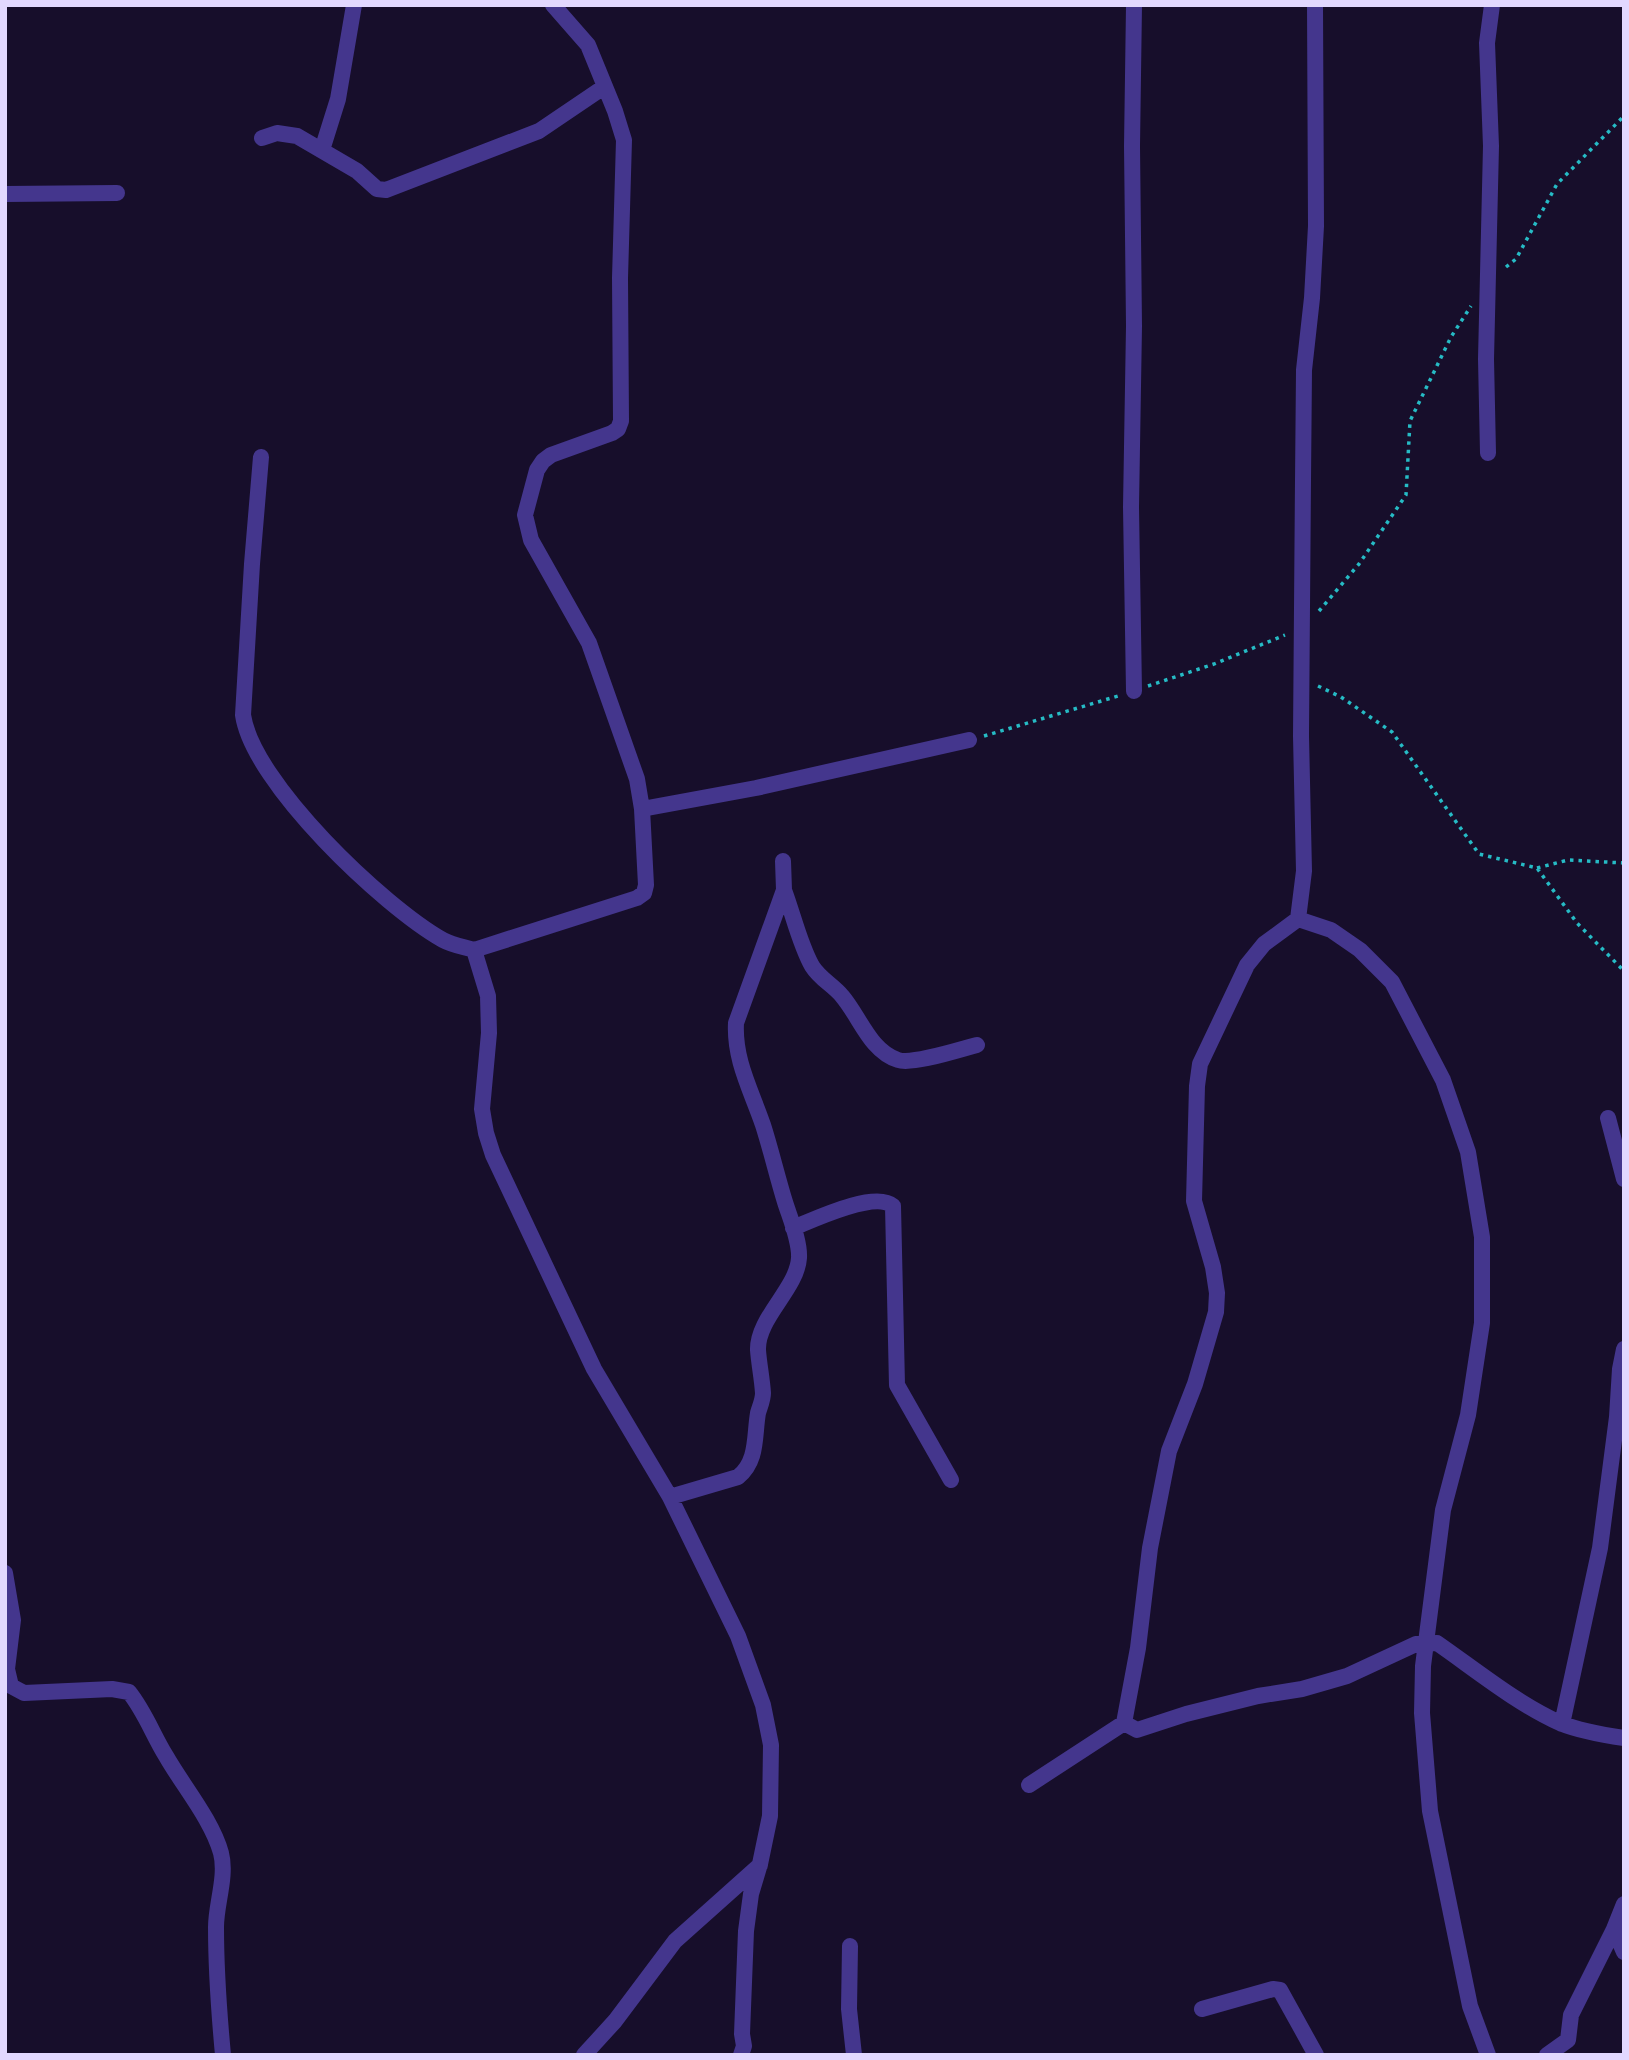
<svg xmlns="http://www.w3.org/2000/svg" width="1629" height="2060" viewBox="0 0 1629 2060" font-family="Cabin,sans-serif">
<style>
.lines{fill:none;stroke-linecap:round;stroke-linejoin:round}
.path{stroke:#26bbc5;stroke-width:3.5;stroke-dasharray:3.5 5;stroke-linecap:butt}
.street{stroke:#44368d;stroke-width:16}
</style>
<rect width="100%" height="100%" fill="#170e2b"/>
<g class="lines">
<!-- path -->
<path class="path" d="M1506,267l10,-8 41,-75 67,-68
M1319,611l40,-47 47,-69 4,-74 41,-84 20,-31
M1148,686l66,-22 71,-29
M1318,686l23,11 51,35 87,122 58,14 40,55 47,48
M984,736l134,-40
M1537,868l31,-8 56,3"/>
<!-- street -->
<path class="street" d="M553,5l35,40 27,66 9,29 -4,138 1,143 -3,8 -6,4 -61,22 -8,6 -6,9 -12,45 6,25 58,103 48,136 5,30 114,-21 213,-48
M1134,5l-2,141 2,180 -3,181 3,184
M262,138l15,-5 20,3 60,35 20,18 9,1 153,-59 65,-44
M322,150l16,-51 16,-94
M5,194l112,-1
M1488,453l-2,-94 5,-213 -4,-103 5,-38
M261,457l-9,107 -9,151c10,68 140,191 200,225 9,5 21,7 31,10l14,46 1,37 -7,76 4,24 7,22 101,214 76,128 68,139 25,69 8,40 -1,71 -10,48 -9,30 -5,37 -4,103 2,12 -3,9
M784,890c9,24 16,55 28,76 8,13 21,19 30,30 18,21 28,55 56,64 15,5 63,-11 79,-15
M1298,919l33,11 29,20 32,32 51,98 25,72 14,85v86l-14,92 -25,95 -20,156 -1,47 8,98 40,195 18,49
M474,950l163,-52 7,-5 2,-8 -4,-76
M1608,1118l16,61
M793,1228c20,-8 82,-38 100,-22l4,179 54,95
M670,1497l68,-20c20,-16 16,-41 20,-64 2,-7 5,-13 5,-20 -1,-15 -4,-29 -5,-43 -1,-32 39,-61 41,-92 1,-17 -9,-40 -14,-56 -8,-26 -14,-52 -22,-77 -12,-35 -29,-65 -27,-102l48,-133 -1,-29
M5,1573l8,47 -6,49 4,17 13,7 88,-4 17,3c16,20 24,43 37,64 17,30 46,64 55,97 6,23 -5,51 -5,74 0,43 3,85 7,128
M1124,1723l13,7 49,-16 72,-18 44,-7 45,-13 69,-32 21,-1c39,27 79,60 123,80 20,8 43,12 64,15
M1562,1724l38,-176 17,-131 3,-48 4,-20
M1029,1785l95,-62 14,-75 12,-100 19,-97 26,-67 21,-72 1,-19 -4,-26 -19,-66 3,-115 3,-22 47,-99 17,-21 34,-25 6,-48 -3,-135 2,-256 1,-110 8,-72 4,-72 -1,-221
M1614,1929l10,23
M850,1946l-1,63 5,46
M1202,2009l71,-20 7,1 36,65
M584,2055l31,-34 60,-80 85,-76
M1547,2055l21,-15 3,-25 43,-86 10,-25"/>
</g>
<!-- border -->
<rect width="1629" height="2060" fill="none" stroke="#e2d8ff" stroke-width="14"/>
</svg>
